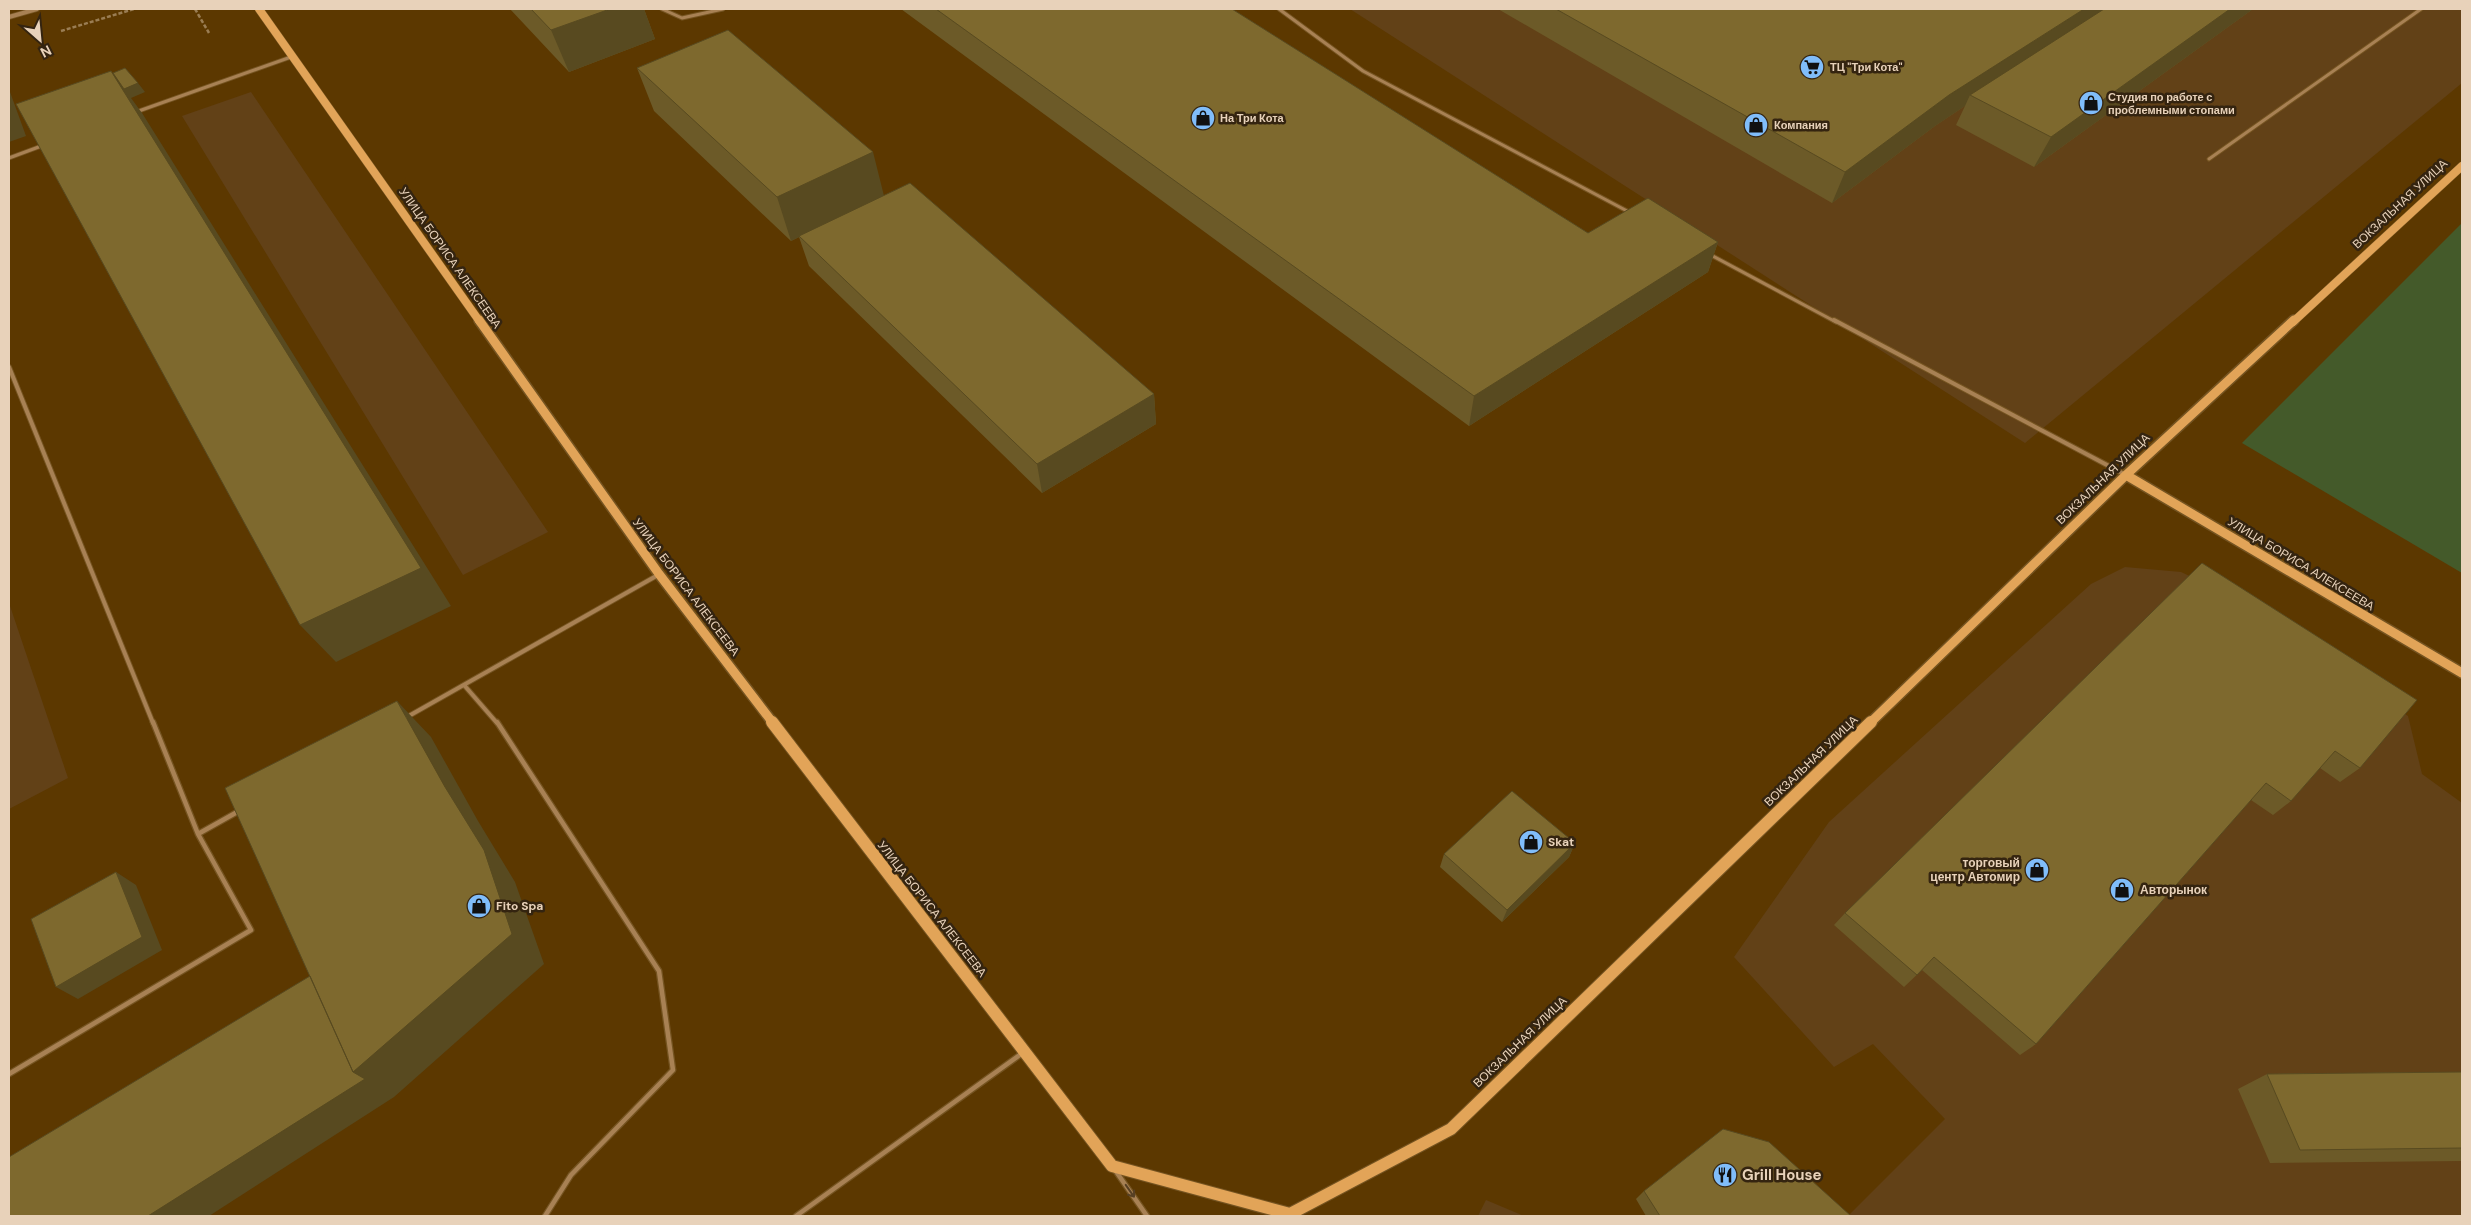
<svg xmlns="http://www.w3.org/2000/svg" width="2471" height="1225" viewBox="0 0 2471 1225" font-family="'DM Sans',sans-serif">
<style>
.built{fill:#624117}
.green{fill:#445a2a}
.lines{fill:none;stroke-linecap:round;stroke-linejoin:round}
.service-far2-casing{stroke:#755421;stroke-width:5}
.service-far1-casing{stroke:#755421;stroke-width:6}
.service-casing{stroke:#755421;stroke-width:7}
.minor-casing{stroke:#755421;stroke-width:5.5}
.secondary-far2-casing{stroke:#755421;stroke-width:9}
.secondary-far1-casing{stroke:#755421;stroke-width:12}
.secondary-casing{stroke:#755421;stroke-width:14}
.path{stroke:#9a7d53;stroke-width:2.5;stroke-dasharray:4 2;stroke-linecap:butt}
.service-far2{stroke:#a88154;stroke-width:3}
.service-far1{stroke:#a88154;stroke-width:4}
.service{stroke:#a88154;stroke-width:4.5}
.minor{stroke:#a88154;stroke-width:4}
.secondary-far2{stroke:#e2a458;stroke-width:8}
.secondary-far1{stroke:#e2a458;stroke-width:9}
.secondary{stroke:#e2a458;stroke-width:12}
.wall{fill:#6c5a28}
.shaded-wall{fill:#584a20}
.building{fill:#7e692e;stroke:#584a20}
.oneway{stroke:#574024}
.labels{text-anchor:middle;stroke-width:5;stroke-linejoin:round;paint-order:stroke}
.far-poi-label{font-size:11px;font-weight:bold;fill:#e8d2ba;stroke:#342410;text-anchor:start}
.street-label{font-size:12px;fill:#e8d2ba;stroke:#342410}
.poi-label{font-size:12px;font-weight:bold;fill:#e8d2ba;stroke:#342410;text-anchor:start}
.near-poi-label{font-size:15px;font-weight:bold;fill:#e8d2ba;stroke:#342410;text-anchor:start}
</style>
<rect width="100%" height="100%" fill="#5c3800"/>
<!-- built -->
<path class="built" d="M1350,9h1112v74l-437,360z
M251,92l297,440 -85,43 -281,-459z
M2125,567l56,5 51,24 176,120 14,58 40,29v413h-614l97,-97 -72,-75 -39,23 -100,-110 95,-135 262,-238z
M9,603l59,175 -59,31z
M1486,1200l38,16h-46z"/>
<!-- green -->
<path class="green" d="M2462,223v350l-220,-130z"/>
<g class="lines">
<!-- service-far2 casing -->
<g class="service-far2-casing">
<path id="service-far2" d="M662,9l20,9 41,-9
M1279,9l84,62 266,141
M136,112l155,-55
M9,158l35,-13
M2209,159l212,-150
M1709,254l127,68"/>
</g>
<!-- service-far1 casing -->
<g class="service-far1-casing">
<path id="service-far1" d="M1834,320l290,154
M9,367l144,356
M464,685l33,38
M407,717l251,-142"/>
</g>
<!-- service casing -->
<g class="service-casing">
<path id="service" d="M497,722l162,249 14,99 -102,105 -26,41
M198,834l41,-23
M9,1074l242,-144 -53,-96 -45,-112
M1115,1170l32,46
M796,1216l228,-164"/>
</g>
<!-- minor casing -->
<g class="minor-casing">
<path id="minor" d="M9,17l28,-8"/>
</g>
<!-- secondary-far2 casing -->
<g class="secondary-far2-casing">
<path id="secondary-far2" d="M259,9l221,313
M2293,322l169,-156"/>
</g>
<!-- secondary-far1 casing -->
<g class="secondary-far1-casing">
<path id="secondary-far1" d="M479,320l180,254 114,149
M2126,475l336,198
M1870,723l256,-248 168,-155"/>
</g>
<!-- secondary casing -->
<g class="secondary-casing">
<path id="secondary" d="M772,722l340,444 178,48 161,-85 420,-407"/>
</g>
<!-- path -->
<path class="path" d="M195,9l14,24
M61,31l73,-22"/>
<!-- service-far2 -->
<use href="#service-far2" class="service-far2"/>
<!-- service-far1 -->
<use href="#service-far1" class="service-far1"/>
<!-- service -->
<use href="#service" class="service"/>
<!-- minor -->
<use href="#minor" class="minor"/>
<!-- secondary-far2 -->
<use href="#secondary-far2" class="secondary-far2"/>
<!-- secondary-far1 -->
<use href="#secondary-far1" class="secondary-far1"/>
<!-- secondary -->
<use href="#secondary" class="secondary"/>
</g>
<!-- wall -->
<path class="wall" d="M510,9h134l11,30 -86,33z
M901,9h331l356,224 130,9 -10,30 -239,154z
M1498,9h755l-219,158 -78,-42 9,-19 -30,20 -103,77z
M637,68l246,128 271,198 2,30 -114,69 -233,-227 -10,-29 -8,4 -137,-130z
M2202,563l158,205 -20,14 -20,-14 -29,33 -18,14 -22,-15 -215,244 -16,11 -98,-85 -18,17 -70,-62 11,-12z
M1575,843l-6,14 -67,65 -62,-55 4,-13z
M2462,1072v89l-192,2 -32,-74 29,-15z
M1644,1191l207,25h-205l-10,-17z"/>
<!-- shaded-wall -->
<path class="shaded-wall" d="M610,9h34l11,30 -86,33 -18,-42z
M2084,9h31l-145,86 -5,11 -30,20 -103,77 13,-31 104,-77z
M2230,9h23l-219,158 17,-30z
M111,71l13,18 14,-6 7,9 -14,6 11,15 309,493 -115,56 -36,-37z
M9,90l1,2 16,44 -17,6z
M873,152l11,44 -93,45 -14,-44z
M1718,242l-10,30 -239,154 5,-30z
M1154,394l2,30 -114,69 -5,-29z
M397,701l34,36 47,84 37,61 29,82 -150,133 -185,119h-61l205,-144 92,-285z
M1575,843l-6,14 -67,65 5,-12z
M116,872l20,13 26,65 -84,49 -22,-12z"/>
<!-- building -->
<path class="building" d="M531,9h79l-59,21z
M936,9h296l356,224 60,-35 70,44 -244,154z
M1556,9h528l-135,86 -104,77z
M2104,9h126l-179,128 -81,-42z
M728,30l145,122 -96,45 -140,-129z
M125,68l13,15 -14,6 -11,-16z
M111,71l310,497 -121,57 -284,-521z
M910,183l244,211 -117,70 -238,-228z
M2202,563l215,137 -57,68 -25,-17 -44,50 -25,-18 -230,261 -102,-87 -17,18 -72,-62z
M397,701l48,86 39,63 28,84 -159,138 -128,-284z
M1512,791l63,52 -68,67 -63,-56z
M116,872l26,65 -86,50 -25,-68z
M310,976l43,96 12,7 -217,137h-139v-59z
M2462,1072v76l-162,2 -33,-76z
M1723,1129l46,13 82,74h-191l-16,-25z"/>
<!-- one-way arrows -->
<defs><path id="oneway-shaft" d="M-6 0H5M1.5-3L5.5 0L1.5 3" fill="none" stroke-width="1.6" stroke-linecap="round" stroke-linejoin="round" transform="scale(1.25)"/></defs>
<use class="oneway" href="#oneway-shaft" transform="translate(1130 1191) rotate(55)"/>
<!-- icons -->
<defs>
<g id="supermarket-disc" transform="scale(1.25)"><circle r="9.5" fill="#80bdfa" stroke="#342410"/><path d="M-6-5.5h2.5l.6 2H6L4.5 2H-2.5L-4.4-4H-6ZM-1.5 3.2a1.3 1.3 0 1 0 .1 0ZM3 3.2a1.3 1.3 0 1 0 .1 0Z" fill="#111"/></g>
<g id="shop-disc" transform="scale(1.25)"><circle r="9.5" fill="#80bdfa" stroke="#342410"/><path d="M-5-2.5h2.3a2.7 3.5 0 0 1 5.4 0H5L5.5 6h-11ZM-1.5-2.5h3a1.5 2.3 0 0 0-3 0Z" fill="#111"/></g>
<g id="restaurant-disc" transform="scale(1.25)"><circle r="9.5" fill="#80bdfa" stroke="#342410"/><path d="M-5-6h1v4h1v-4h1v4h1v-4h1v5L-1.5 .5V6h-2V.5L-5-1ZM5-6V6H3V1.5H1.5Q1.5-4 5-6Z" fill="#111"/></g>
</defs>
<g fill-rule="evenodd">
<use href="#supermarket-disc" x="1812" y="67"/>
<use href="#shop-disc" x="2091" y="103"/>
<use href="#shop-disc" x="1203" y="118"/>
<use href="#shop-disc" x="1756" y="125"/>
<use href="#shop-disc" x="1531" y="842"/>
<use href="#shop-disc" x="2037" y="870"/>
<use href="#shop-disc" x="2122" y="890"/>
<use href="#shop-disc" x="479" y="906"/>
<use href="#restaurant-disc" x="1725" y="1175"/>
</g>
<g class="labels">
<!-- far-poi labels -->
<g class="far-poi-label">
<text x="1830" y="71">ТЦ "Три Кота"</text>
<text x="2108" y="101">Студия по работе с<tspan x="2108" dy="13">проблемными стопами</tspan></text>
<text x="1220" y="122">На Три Кота</text>
<text x="1774" y="129">Компания</text>
</g>
<!-- street labels -->
<g class="street-label">
<text transform="translate(2400 204) rotate(-43)" y="4">ВОКЗАЛЬНАЯ УЛИЦА</text>
<text transform="translate(450 258) rotate(55)" y="4">УЛИЦА БОРИСА АЛЕКСЕЕВА</text>
<text transform="translate(2103 479) rotate(-44)" y="4">ВОКЗАЛЬНАЯ УЛИЦА</text>
<text transform="translate(2301 564) rotate(31)" y="4">УЛИЦА БОРИСА АЛЕКСЕЕВА</text>
<text transform="translate(686 587) rotate(53)" y="4">УЛИЦА БОРИСА АЛЕКСЕЕВА</text>
<text transform="translate(1811 761) rotate(-44)" y="4">ВОКЗАЛЬНАЯ УЛИЦА</text>
<text transform="translate(932 909) rotate(52)" y="4">УЛИЦА БОРИСА АЛЕКСЕЕВА</text>
<text transform="translate(1520 1042) rotate(-44)" y="4">ВОКЗАЛЬНАЯ УЛИЦА</text>
</g>
<!-- poi labels -->
<g class="poi-label">
<text x="1548" y="846">Skat</text>
<text x="2020" y="867" text-anchor="end">торговый<tspan x="2020" dy="14">центр Автомир</tspan></text>
<text x="2140" y="894">Авторынок</text>
<text x="496" y="910">Fito Spa</text>
</g>
<!-- near-poi labels -->
<g class="near-poi-label">
<text x="1742" y="1180">Grill House</text>
</g>
</g>
<!-- border -->
<rect width="2471" height="1225" fill="none" stroke="#e8d2ba" stroke-width="20"/>
<!-- north arrow -->
<g transform="translate(40 40) rotate(153)" stroke="#342410" stroke-width="4" paint-order="stroke">
<path d="M0-4L9 19L0 12L-9 19Z" fill="#e8d2ba"/>
<text y="-8" font-size="14" font-weight="bold" text-anchor="middle" fill="#e8d2ba">N</text>
</g>
</svg>
